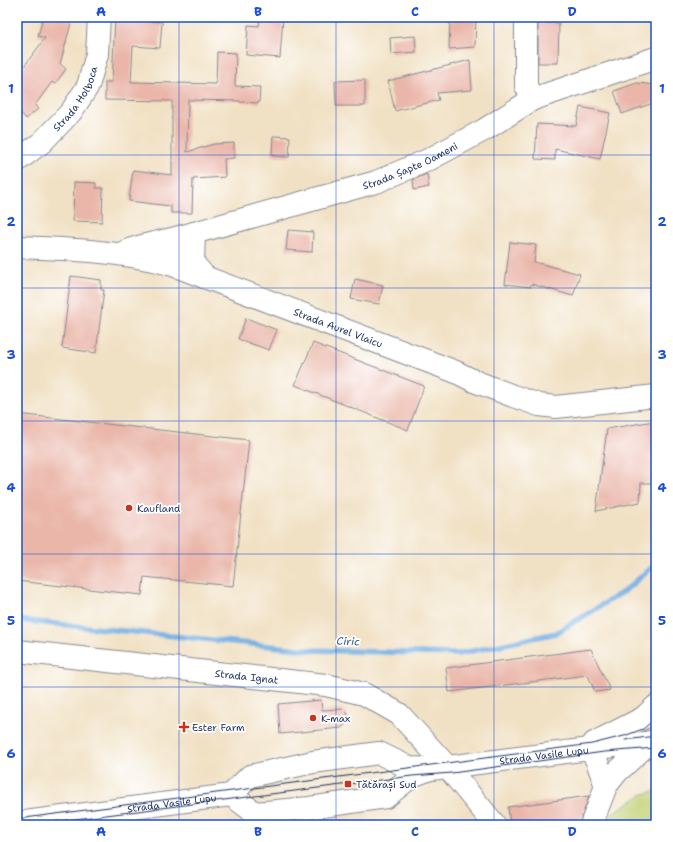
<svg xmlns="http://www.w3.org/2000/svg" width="673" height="842" viewBox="0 0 673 842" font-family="'Shantell Sans',sans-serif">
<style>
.green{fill:#c1d173;stroke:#6e8068}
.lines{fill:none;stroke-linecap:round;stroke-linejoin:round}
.stream{stroke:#6eace1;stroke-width:5.5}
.building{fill:#eab6a9}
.minor-casing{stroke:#868891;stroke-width:24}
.major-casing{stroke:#868891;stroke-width:24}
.minor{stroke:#fff;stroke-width:22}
.major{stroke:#fff;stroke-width:22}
.tram{stroke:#1b2f5e;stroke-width:1}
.grid{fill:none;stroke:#1d4ed8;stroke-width:1;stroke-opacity:0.55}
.poi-dot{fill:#c8321e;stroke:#fff;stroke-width:1.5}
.labels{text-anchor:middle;stroke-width:3.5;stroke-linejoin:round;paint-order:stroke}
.street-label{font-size:10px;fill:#1b2f5e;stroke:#fff}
.poi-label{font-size:10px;fill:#1b2f5e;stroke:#fff;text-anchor:start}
.water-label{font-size:11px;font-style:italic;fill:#385b8c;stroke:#fff}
.neatline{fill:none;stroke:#1d4ed8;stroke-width:1.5}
.grid-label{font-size:13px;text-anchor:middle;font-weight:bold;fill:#1d4ed8}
</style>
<rect width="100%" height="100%" fill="#fff"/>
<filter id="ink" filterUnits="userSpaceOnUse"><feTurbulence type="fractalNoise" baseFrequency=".025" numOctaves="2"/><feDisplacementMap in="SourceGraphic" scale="8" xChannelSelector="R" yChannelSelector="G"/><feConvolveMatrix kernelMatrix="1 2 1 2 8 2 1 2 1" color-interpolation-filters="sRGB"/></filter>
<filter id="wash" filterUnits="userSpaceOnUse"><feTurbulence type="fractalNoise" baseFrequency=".012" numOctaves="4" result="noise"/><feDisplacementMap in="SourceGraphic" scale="16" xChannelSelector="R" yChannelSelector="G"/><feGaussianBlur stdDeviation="0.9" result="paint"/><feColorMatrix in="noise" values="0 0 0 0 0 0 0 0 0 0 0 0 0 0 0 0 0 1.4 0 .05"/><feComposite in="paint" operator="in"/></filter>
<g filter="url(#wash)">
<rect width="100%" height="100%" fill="#f1e1c4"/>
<!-- green -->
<path class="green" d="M656,791v34h-51l3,-9 33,-21z"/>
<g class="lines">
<!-- stream -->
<path class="stream" d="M17,620l293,30 148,4 98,-21 67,-41 33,-28"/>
</g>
<g id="blocks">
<!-- building -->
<path class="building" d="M43,17h19l10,3 -12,44 6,5 -11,15 -3,-2 -17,23 3,4 -12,10 -9,-11v-32l28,-38 -7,-2z
M115,17h19v3l28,2 -2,26 -27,-2 -2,36 85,2 1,-32 19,1 -1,33 25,1 -1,16 -19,-1v-1l-52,-1 -1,52 27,-8 20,-1v15l-10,1 1,18 -32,2 -1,34h-21v-7l-42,-5 4,-31 39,5v-74l-67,-1v-18h7z
M260,17h23l-3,41 -34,-3 2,-30 11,1z
M450,17h26l-1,30 -26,2z
M538,23h21l-1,40h-20z
M415,36l1,16 -25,2 -1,-16z
M470,60l2,30 -35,3 2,7 -44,11 -7,-30z
M365,80v26h-29l-1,-25z
M637,83l19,2v17l-34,12 -8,-23z
M580,107l30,6 -10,46 -45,-10v11l-20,-1 2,-35 39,2z
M273,136l17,1 -1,20 -17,-1z
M427,174l2,13 -15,3 -1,-10z
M74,182l22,1v5h7l-1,34 -29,-1z
M288,230l25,2 -1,20 -26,-2z
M510,242l26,3 -2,17 46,12 -7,22 -42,-12v3l-26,-3z
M71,276l30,4v10h3l-8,63 -34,-5z
M355,279l28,6 -4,19 -28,-5z
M246,318l31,12 -8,20 -31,-11z
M313,343l111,43 -16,44 -113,-45z
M17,414l232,26 -16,146 -89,-9 -2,18 -125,-14z
M654,421v19h2v43h-15l-1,19 -44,9 11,-82z
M591,649l19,41 -15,2 -7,-17 -139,17 -3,-24z
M321,700l1,10 21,-1 5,5v8l-7,6 -61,6 -2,-30z
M589,796l-10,29h-69l-2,-18z"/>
</g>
</g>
<g filter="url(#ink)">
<use href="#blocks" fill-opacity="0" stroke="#868891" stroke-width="1"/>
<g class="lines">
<!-- minor casing -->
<g class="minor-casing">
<g id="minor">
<path d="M526,17v69l7,13"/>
<path id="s1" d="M17,161l24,-18 30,-31 17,-26 9,-32 2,-37"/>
<path d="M194,233l-1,30 13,15"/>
<path id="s2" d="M17,247c52,2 103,4 153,17l286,108 18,9 39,15 26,9 17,2 100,-11"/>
<path d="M124,252c19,-8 39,-10 59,-16"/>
<path id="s3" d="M170,264l5,-13 8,-15 193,-54 52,-22 56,-30 49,-31 123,-41"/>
<path id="s4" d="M17,651l309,34 38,9 35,20 45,49 51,62"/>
<path d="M590,749l6,10 10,27"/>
<path d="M591,825l15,-39 12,-15 32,-29"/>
</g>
</g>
<!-- major casing -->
<g class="major-casing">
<g id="major">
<path d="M594,743l49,-25 13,-12"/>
<path d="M231,795l24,18 54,-5 77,-11 26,-21 18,-7"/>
<path id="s5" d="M17,823l214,-28 19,-19 63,-14 66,-9 31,15 21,1 191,-24 34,-3"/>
</g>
</g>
<!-- minor -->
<use href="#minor" class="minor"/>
<!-- major -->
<use href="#major" class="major"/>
<!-- tram -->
<path class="tram" d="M625,740l31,-4
M17,819l575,-75 32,-8 19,-7 13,-11
M28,825l384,-49 40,-3 152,-21 52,-4"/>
</g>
</g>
<!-- grid -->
<path class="grid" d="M179,17v808M336,17v808M494,17v808M17,155h639M17,288h639M17,421h639M17,554h639M17,687h639"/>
<!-- markers -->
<g class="poi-dot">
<circle cx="129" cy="508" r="4"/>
<circle cx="313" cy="718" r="4"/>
<path d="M182 721h4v4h4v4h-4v4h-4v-4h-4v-4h4z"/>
<rect x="344" y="780" width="8" height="8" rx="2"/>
</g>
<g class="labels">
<!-- street labels -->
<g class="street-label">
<text dy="4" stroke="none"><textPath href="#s1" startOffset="87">Strada Holboca</textPath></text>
<text dy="4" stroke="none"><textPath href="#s3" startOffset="269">Strada Șapte Oameni</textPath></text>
<text dy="4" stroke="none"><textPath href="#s2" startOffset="334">Strada Aurel Vlaicu</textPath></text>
<text dy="4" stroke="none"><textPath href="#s4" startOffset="231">Strada Ignat</textPath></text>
<text dy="4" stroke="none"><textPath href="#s5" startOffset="543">Strada Vasile Lupu</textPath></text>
<text dy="4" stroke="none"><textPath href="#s5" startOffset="156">Strada Vasile Lupu</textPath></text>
</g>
<!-- poi labels -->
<g class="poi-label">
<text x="137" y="512">Kaufland</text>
<text x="321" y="722">K-max</text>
<text x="192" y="731">Ester Farm</text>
<text x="356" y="788">Tătărași Sud</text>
</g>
<!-- water labels -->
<g class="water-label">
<text transform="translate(348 641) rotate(2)" y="4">Ciric</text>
</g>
</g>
<!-- margin -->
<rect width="673" height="842" fill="none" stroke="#fff" stroke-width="44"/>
<rect x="22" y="22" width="629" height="798" class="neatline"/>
<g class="grid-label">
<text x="101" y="16">A</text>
<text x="258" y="16">B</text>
<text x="415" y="16">C</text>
<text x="572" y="16">D</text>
<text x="11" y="93">1</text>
<text x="662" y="93">1</text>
<text x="11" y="226">2</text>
<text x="662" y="226">2</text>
<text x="11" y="359">3</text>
<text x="662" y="359">3</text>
<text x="11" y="492">4</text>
<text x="662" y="492">4</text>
<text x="11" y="625">5</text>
<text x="662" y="625">5</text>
<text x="11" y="758">6</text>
<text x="662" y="758">6</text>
<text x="101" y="836">A</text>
<text x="258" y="836">B</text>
<text x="415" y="836">C</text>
<text x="572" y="836">D</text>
</g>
</svg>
